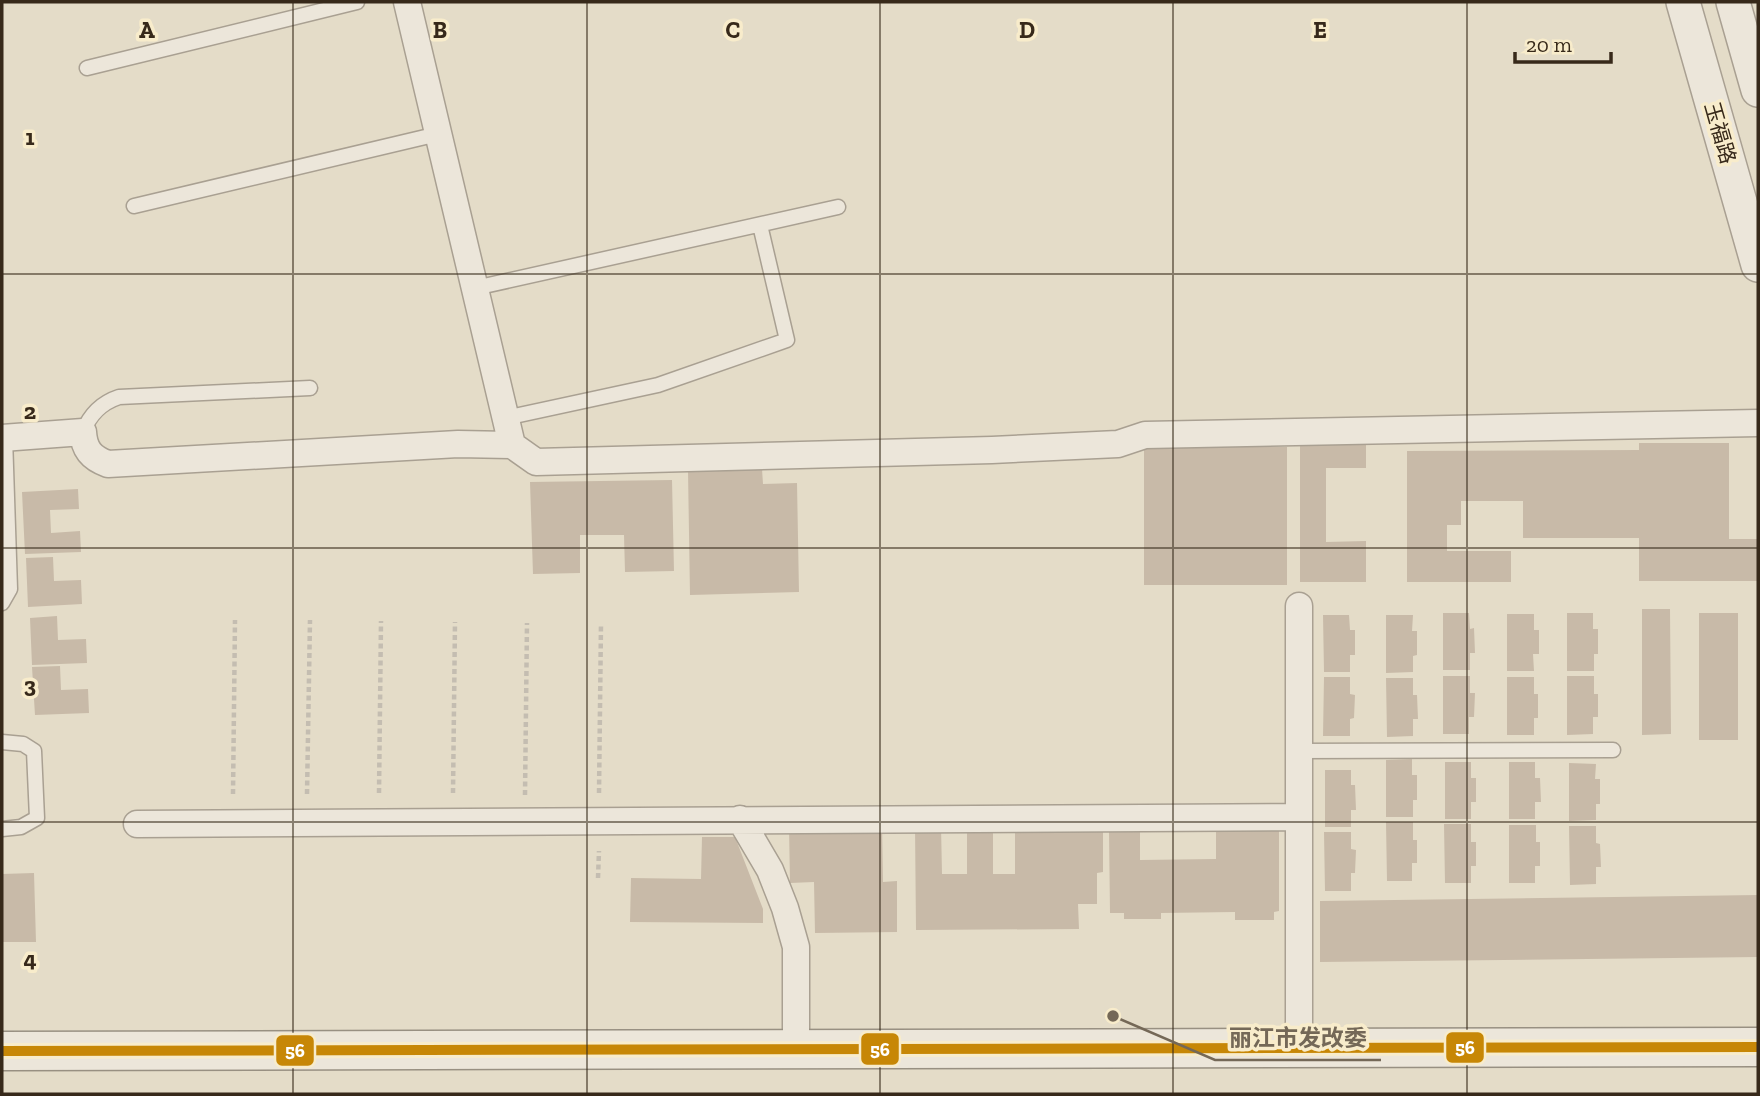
<svg xmlns="http://www.w3.org/2000/svg" width="1760" height="1096" viewBox="0 0 1760 1096" font-family="'Zilla Slab','Noto Sans SC',serif">
<style>
.building{fill:#c8baa8}
.lines{fill:none;stroke-linecap:round;stroke-linejoin:round}
.service-casing{stroke:#a9a092;stroke-width:17}
.minor-casing{stroke:#a9a092;stroke-width:29}
.tertiary-casing{stroke:#a9a092;stroke-width:36}
.secondary-casing{stroke:#989082;stroke-width:41}
.path{stroke:#c4bdb1;stroke-width:4.5;stroke-dasharray:5 3.5;stroke-linecap:butt}
.service{stroke:#ece6da;stroke-width:14}
.minor{stroke:#ece6da;stroke-width:26}
.tertiary{stroke:#ece6da;stroke-width:33}
.secondary{stroke:#ece6da;stroke-width:38}
.bus-1-casing{stroke:#f8eccb;stroke-width:16}
.bus-1{stroke:#c78706;stroke-width:10}
.grid{fill:none;stroke:#37291a;stroke-width:2;stroke-opacity:0.55}
.labels{text-anchor:middle;stroke-width:7;stroke-linejoin:round;paint-order:stroke}
.street-label{font-size:21px;fill:#37291a;stroke:#f8eccb}
.grid-label{font-size:23px;text-anchor:middle;font-weight:bold;fill:#37291a;stroke:#f8eccb;stroke-width:7;stroke-linejoin:round;paint-order:stroke}
.leader{fill:none;stroke:#746857;stroke-width:2.5}
.callout-dot{fill:#746857;stroke:#f8eccb;stroke-width:2.5}
.callout-label{font-size:23px;text-anchor:middle;font-weight:bold;fill:#746857;stroke:#f8eccb;stroke-width:7;stroke-linejoin:round;paint-order:stroke}
.line-badge{stroke:#f8eccb;stroke-width:2.5}
.badge-label{font-size:19px;text-anchor:middle;font-weight:bold;fill:#fff}
</style>
<rect width="100%" height="100%" fill="#e4dcc8"/>
<!-- building -->
<path class="building" d="M1639,443h90v96h29v42h-119v-43h-116v-37h-62v24h-14v26h64v31h-104v-131l232,-1z
M1300,445h66v23h-40v74l40,-1v41h-66z
M1144,447h143v138h-143z
M762,469l1,15 34,-1 2,109 -109,3 -2,-125z
M672,480l2,91 -49,1 -1,-37h-44v38l-47,1 -3,-92z
M78,489l1,20 -29,1 1,23 29,-2 1,21 -56,2 -3,-62z
M53,557l1,24 27,-1 1,24 -54,3 -2,-49z
M1642,609h28l1,125 -29,1z
M1443,613h26l1,16 4,-1 1,25h-5v17h-27z
M1567,613h26v16h5v25h-4v17h-27z
M1699,613h39v127h-39z
M1507,614h27v16h5v24h-6l1,17h-27z
M1323,615h26l1,15h5v25h-5v17h-26z
M1386,615h27l-1,16h5v24l-4,1v16l-27,1z
M57,616l1,24 28,-1 1,24 -55,2 -2,-47z
M60,666l1,24 27,-1 1,24 -54,2 -3,-48z
M1443,676h27v17h5l-1,24h-5v17h-26z
M1567,676h27v18h4v23h-5v17l-26,1z
M1324,677h26v17l5,1 -1,23 -4,1v17h-27z
M1507,677h27v17h4v24h-4v17h-27z
M1386,678h27v17h4l1,24h-5v17l-26,1z
M1412,759v16h5v25h-4v17h-27v-57z
M1445,762h26v16h5v24h-5v17h-26z
M1509,762h26v16h5l1,24h-6v17h-26z
M1569,763l27,1 -1,15h5v25h-4v16l-27,1z
M1325,770h26v15h4l1,25h-5v17h-26z
M1386,822h27v18h4v23h-5v18h-25z
M1279,824v87l-5,1v8h-39v-8l-74,1v6h-37v-6h-14l-1,-83h31v30l76,-1v-34z
M1444,824h27v18h5v24h-5v17h-26z
M882,825l1,57 14,-1v51l-82,1 -1,-51 -24,1 -1,-57z
M993,825v49h22v-48l88,-1v47l-6,1v31h-19l1,25 -163,1 -1,-104h26l1,48h25v-48z
M1509,825h27v17h4v24h-5v17h-26z
M1569,826h27v17l4,1 1,23h-5v17l-26,1z
M1324,832h27v17l5,1 -1,23h-4v18h-26z
M702,837h33l28,72v14l-133,-1 1,-44 70,1z
M34,873l2,69h-34v-68z
M1758,895v62l-438,5v-61z"/>
<g class="lines">
<!-- service casing -->
<g class="service-casing">
<path id="service" d="M87,68l270,-66
M134,206l304,-72
M475,288l363,-81
M505,418l153,-33 129,-45 -27,-115
M83,432c7,-18 18,-29 36,-35l191,-9
M2,603l8,-14 -5,-152
M2,742l21,2 11,7 3,67 -16,9 -19,2
M1299,751l314,-1"/>
</g>
<!-- minor casing -->
<g class="minor-casing">
<path id="minor" d="M407,2l105,443
M2,438l81,-6c1,17 8,26 25,32l350,-20 54,1 24,17 456,-12 126,-6 27,-9 613,-12
M740,819l30,51 15,38 11,39v102
M137,824l1162,-7
M1299,1048v-442"/>
</g>
<!-- tertiary casing -->
<g class="tertiary-casing">
<path id="tertiary" d="M1683,2l75,263
M1733,2l25,88"/>
</g>
<!-- secondary casing -->
<g class="secondary-casing">
<path id="secondary" d="M2,1051l1756,-4"/>
</g>
<!-- path -->
<path class="path" d="M379,793l2,-172
M453,793l2,-171
M599,793l2,-170
M233,794l2,-174
M307,794l3,-174
M525,795l2,-172
M598,878l1,-27"/>
<!-- service -->
<use href="#service" class="service"/>
<!-- minor -->
<use href="#minor" class="minor"/>
<!-- tertiary -->
<use href="#tertiary" class="tertiary"/>
<!-- secondary -->
<use href="#secondary" class="secondary"/>
<!-- bus-1 casing -->
<g class="bus-1-casing">
<path id="bus-1" d="M2,1051l1756,-4"/>
</g>
<!-- bus-1 -->
<use href="#bus-1" class="bus-1"/>
</g>
<!-- grid -->
<path class="grid" d="M293,2v1092M587,2v1092M880,2v1092M1173,2v1092M1467,2v1092M2,274h1756M2,548h1756M2,822h1756"/>
<g class="labels">
<!-- street labels -->
<g class="street-label">
<text transform="translate(1720 133) rotate(74)" y="7">玉福路</text>
</g>
</g>
<g class="grid-label">
<text x="147" y="38">A</text>
<text x="440" y="38">B</text>
<text x="733" y="38">C</text>
<text x="1027" y="38">D</text>
<text x="1320" y="38">E</text>
<text x="30" y="145">1</text>
<text x="30" y="419">2</text>
<text x="30" y="693">3</text>
<text x="30" y="967">4</text>
</g>
<!-- callouts -->
<path class="leader" d="M1113 1016L1215 1060H1381"/>
<circle class="callout-dot" cx="1113" cy="1016" r="7"/>
<g class="callout-label">
<text x="1298" y="1046">丽江市发改委</text>
</g>
<g class="line-badge">
<rect x="1445" y="1031" width="40" height="33" rx="7" fill="#c78706"/>
<rect x="860" y="1032" width="40" height="34" rx="7" fill="#c78706"/>
<rect x="275" y="1034" width="40" height="33" rx="7" fill="#c78706"/>
</g>
<g class="badge-label">
<text x="1465" y="1054">56</text>
<text x="880" y="1056">56</text>
<text x="295" y="1057">56</text>
</g>
<!-- border -->
<rect width="1760" height="1096" fill="none" stroke="#37291a" stroke-width="7"/>
<!-- scale -->
<path d="M1515 52v10h96v-10" fill="none" stroke="#37291a" stroke-width="3.5"/>
<text x="1526" y="52" font-size="21" fill="#37291a" stroke="#f8eccb" stroke-width="5" paint-order="stroke">20 m</text>
</svg>
